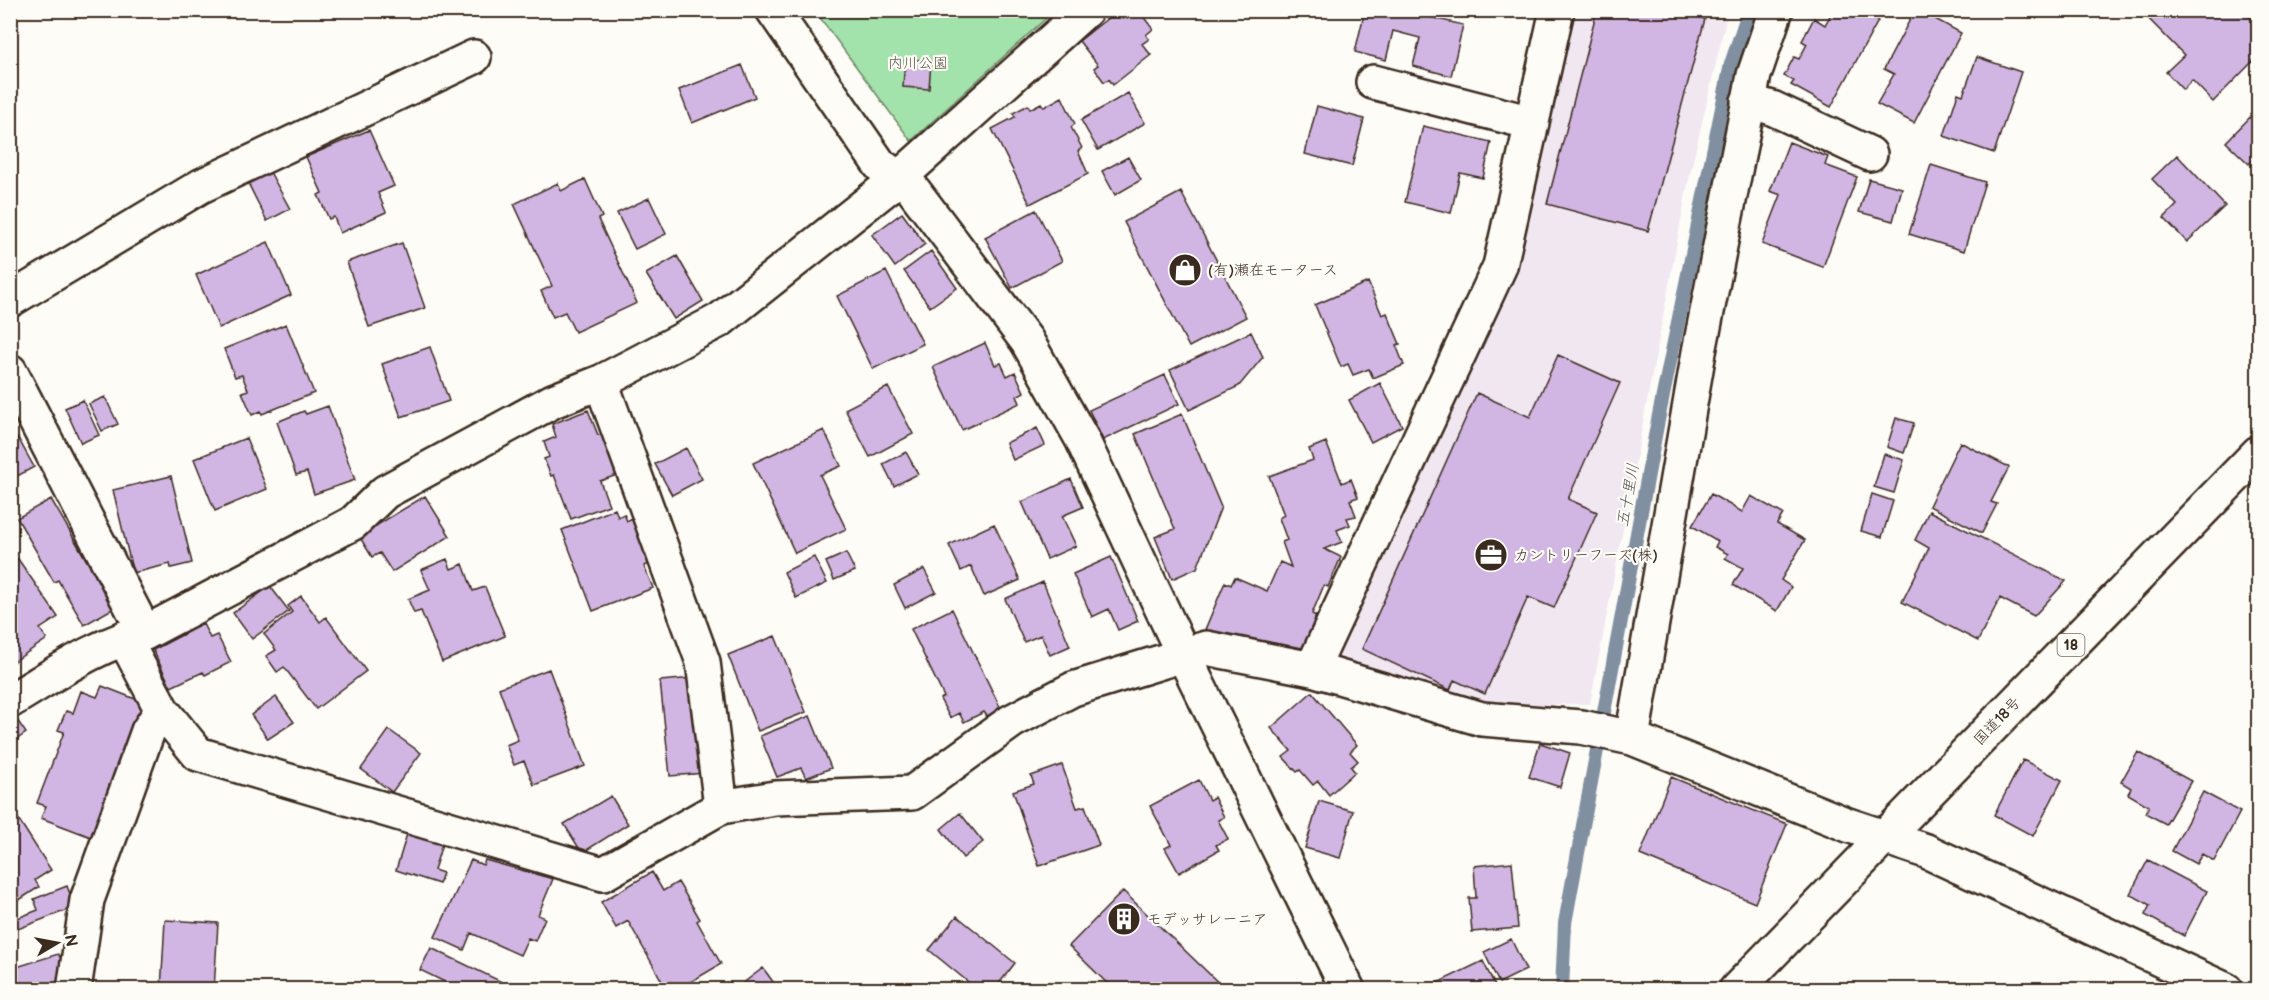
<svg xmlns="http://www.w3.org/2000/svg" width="2269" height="1000" viewBox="0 0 2269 1000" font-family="'Balsamiq Sans','Klee One',sans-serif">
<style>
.built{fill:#f0e7f1}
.green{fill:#a2e2ab;stroke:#6e8664;stroke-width:1.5}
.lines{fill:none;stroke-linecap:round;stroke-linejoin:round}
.stream{stroke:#8090a1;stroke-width:14}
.building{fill:#d1b5e3;stroke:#3b2a1e;stroke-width:1.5}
.minor-casing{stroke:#3b2a1e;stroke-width:38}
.highway-casing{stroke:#3b2a1e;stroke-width:38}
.minor{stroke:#fdfcf7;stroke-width:33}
.highway{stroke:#fdfcf7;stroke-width:33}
.labels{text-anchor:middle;stroke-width:4.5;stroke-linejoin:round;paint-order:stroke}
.shield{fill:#fdfcf7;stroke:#75695f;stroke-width:1.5}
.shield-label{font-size:14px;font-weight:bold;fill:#3b2a1e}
.park-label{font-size:15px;fill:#555841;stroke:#fdfcf7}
.poi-label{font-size:15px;fill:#3b2a1e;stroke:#fdfcf7;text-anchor:start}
.street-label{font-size:15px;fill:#3b2a1e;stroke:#fdfcf7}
.water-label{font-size:16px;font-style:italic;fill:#585454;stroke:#fdfcf7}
</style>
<rect width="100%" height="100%" fill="#fdfcf7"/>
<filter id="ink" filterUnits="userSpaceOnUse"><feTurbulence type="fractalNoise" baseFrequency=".0167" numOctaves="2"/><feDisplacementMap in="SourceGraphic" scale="12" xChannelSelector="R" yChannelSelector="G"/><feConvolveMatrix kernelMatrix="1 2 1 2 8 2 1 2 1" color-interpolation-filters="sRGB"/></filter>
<g filter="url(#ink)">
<!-- built -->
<path class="built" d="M1572,11h156l-39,167 -99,526 -106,1 -150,-46 179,-376z"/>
<!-- green -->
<path class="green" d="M815,11h239l-143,130z"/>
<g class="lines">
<!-- stream -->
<path class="stream" d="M1562,990l3,-67 93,-503 73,-356 18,-54"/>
</g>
<!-- building -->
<path class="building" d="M1118,10h20l15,19 -7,6 3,4 -7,5 9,11 -38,30 -4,-6 -5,3 -10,-14 4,-3 -19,-24z
M1365,10h35l63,15 -12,51 -38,-10 7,-28 -27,-7 -7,29 -31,-8z
M1597,10h75l33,9 -57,212 -101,-27z
M1833,10h25l20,11 -47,86 -40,-22 3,-4 -10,-5 10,-19 5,2 8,-15 -5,-3 12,-23 11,7z
M1915,10h4l42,23 -47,90 -37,-19 17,-30 -10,-5z
M2144,10h106l1,2 -3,3 10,11v30l-45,46 -21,-22 -9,10 -17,-18 18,-17 -41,-42z
M1977,57l44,15 -27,81 -50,-17 14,-43 5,2z
M905,59l26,2 -2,28 -26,-2z
M742,65l13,32 -63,26 -13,-33z
M1128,93l17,30 -47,27 -17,-30z
M1062,97l13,27 -4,3 11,21 -4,3 10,23 -58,30 -38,-75 23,-12 -2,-4 15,-8 2,4 11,-6 3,4z
M1317,106l47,13 -12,47 -47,-12z
M2258,109v45l-9,10 -23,-22z
M1423,126l68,16 -8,36 -23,-5 -9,40 -46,-11z
M369,130l25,56 -16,7 8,19 -46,21 -6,-16 -5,2 -11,-24 4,-2 -16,-36z
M1789,142l39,15 -3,8 32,12 -34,90 -61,-23 19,-49 -11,-4z
M2177,155l48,51 -38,36 -23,-24 13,-13 -25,-26z
M1128,157l13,23 -26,15 -13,-24z
M1931,165l54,17 -21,69 -55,-17z
M270,172l20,37 -23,12 -19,-38z
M585,179l17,38 -4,2 39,84 -62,29 -10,-20 -12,5 -12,-26 11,-5 -38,-82 44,-21 3,8z
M1869,179l33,9 -9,33 -34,-9z
M1181,192l65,125 -57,30 -65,-125z
M649,198l17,36 -31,15 -18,-36z
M1036,210l26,51 -50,27 -27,-51z
M902,213l23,31 -30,23 -23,-32z
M268,242l23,53 -72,33 -23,-53z
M402,243l23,65 -56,19 -22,-65z
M931,251l26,37 -27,19 -26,-36z
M677,256l26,45 -29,18 -28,-45z
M886,271l37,73 -50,25 -36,-73z
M1368,282l14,33 5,-2 13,31 -4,1 8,20 -31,13 -4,-9 -16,6 -5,-11 -7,3 -26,-62z
M286,324l28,69 -52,21 -1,-3 -9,4 -10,-23 6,-2 -6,-15 -7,2 -11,-28z
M1251,332l12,25 -24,29 -50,24 -19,-40z
M985,343l10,22 6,-2 6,13 8,-4 9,20 -7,4 3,7 -58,27 -29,-63z
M430,347l19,54 -48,16 -19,-53z
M1558,355l62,28 -52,116 29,13 -43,96 -26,-11 -43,97 -31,-14 -4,10 -88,-41 115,-256 53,24z
M1165,375l14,29 -76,36 -14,-30z
M1380,383l22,43 -31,16 -22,-42z
M888,387l25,47 -43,23 -25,-48z
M105,397l13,27 -16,7 -13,-27z
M83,400l16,35 -18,8 -16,-35z
M328,406l27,74 -41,14 -7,-22 -11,3 -19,-53 27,-11 2,3z
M588,410l10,25 4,-1 15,41 -17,6 9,24 -38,14 -17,-44 -3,1 -7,-17 5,-2 -5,-15 12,-5 -4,-13z
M1182,414l39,93 -24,61 -25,11 -17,-42 20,-8 -40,-95z
M1896,418l18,5 -10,30 -17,-6z
M1037,428l8,17 -32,15 -7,-17z
M824,430l17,36 -21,9 26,54 -51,24 -42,-90z
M10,437l2,4 6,-3 16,29 -24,13z
M246,438l21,51 -52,22 -21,-52z
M1326,442l16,41 9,-4 7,18 -8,3 6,16 -9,2 3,7 -13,5 5,12 -18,7 17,8 -13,30 -4,-2 -12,29 4,2 -13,32 -99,-16 21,-50 6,3 4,-8 32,14 13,-29 11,5 -9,-25 5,-2 -8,-22 5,-3 -15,-39 44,-16 -4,-11z
M1960,442l49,25 -18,35 6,2 -15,29 -53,-27z
M686,448l16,31 -30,16 -17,-31z
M906,452l12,22 -24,12 -11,-22z
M1884,454l20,6 -10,33 -20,-6z
M171,476l21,87 -21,5 -1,-4 -37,9 -20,-83z
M1071,479l12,28 -21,9 14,30 -29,13 -25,-57z
M1711,494l31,18 9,-16 32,18 -6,10 28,16 -24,40 10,7 -14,24 -44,-26 10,-17 -18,-10 3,-4 -13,-7 3,-6 -26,-15z
M1872,494l21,7 -11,36 -21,-6z
M425,496l25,40 -58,36 -12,-19 -8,4 -13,-21z
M51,499l63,109 -30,17 -26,-45 -4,2 -37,-64z
M615,509l3,8 6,-3 3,7 5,-3 17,46 -5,2 9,22 -60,23 -31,-81z
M1929,511l137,70 -32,35 -34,-18 -22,43 -76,-39 27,-54 -14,-8z
M994,524l26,56 -36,16 -13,-30 -10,5 -12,-26z
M846,553l9,18 -21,9 -8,-18z
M814,557l13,26 -31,15 -12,-26z
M1111,557l27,64 -20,9 -9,-21 -17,8 -19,-43z
M18,559l40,58 -18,12 7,10 -37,25v-104l2,3z
M447,559l4,10 12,-5 10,27 12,-4 20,49 -63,26 -21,-51 -7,2 -6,-14 22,-9 -9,-20z
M924,569l12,23 -31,16 -11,-23z
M1043,582l27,64 -20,9 -9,-20 -17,7 -19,-43z
M270,586l19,25 -37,28 -19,-26z
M301,596l19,26 6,-5 40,54 -50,38 -32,-42 -7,5 -11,-16 10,-6 -12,-16 28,-22 -4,-6z
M952,609l49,100 -14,7 -3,-4 -20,10 -5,-9 -9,5 -10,-19 4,-2 -33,-68z
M203,624l7,14 7,-3 14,27 -26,13 -2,-3 -32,15 -18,-37z
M775,636l31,76 -48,19 -30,-76z
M549,669l36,97 -51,19 -10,-24 -10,4 -8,-20 12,-5 -19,-52z
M694,678l11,95 -35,3 -10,-95z
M102,686l41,16 -52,135 -50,-19 5,-12 -9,-3 27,-71 -6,-2 8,-19 7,2 8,-22 16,6z
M1312,692l45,53 -7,7 8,9 -7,6 4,5 -26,23 -11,-14 -5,4 -13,-15 -3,2 -14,-15 8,-6 -20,-23z
M276,697l18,25 -26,17 -17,-24z
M810,716l21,52 -25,10 -5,-10 -24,9 -17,-41z
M15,717l11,16 -16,11v-23z
M389,730l32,23 -29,39 -31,-23z
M1540,743l30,10 -10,34 -31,-10z
M2138,752l53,29 -25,43 -21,-11 4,-7 -21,-12 3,-6 -10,-6z
M2023,760l39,20 -29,56 -39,-21z
M1062,765l15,43 8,-2 14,39 -60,21 -26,-75 21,-7 -3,-8z
M1671,777l116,47 -32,79 -115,-48z
M1199,780l10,20 5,-3 10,20 -6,3 10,19 -12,6 3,5 -40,23 -14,-25 6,-3 -21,-39z
M2203,792l37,20 -26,49 -12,-7 -6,10 -24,-13z
M611,796l17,28 -46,29 -18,-29z
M1319,801l34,10 -13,47 -35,-10z
M10,806l41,64 -16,10 4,7 -29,19z
M960,813l23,29 -20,16 -22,-29z
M407,834l35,10 -8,26 9,3 -4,11 -43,-14z
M471,860l12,5 2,-5 68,19 -15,36 7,3 -10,23 -7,-3 -8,17 -49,-22 -7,17 -29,-13z
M2148,860l59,31 -23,45 -39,-21 5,-10 -20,-11z
M1512,862l6,66 -46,4 -3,-34h7l-2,-32z
M652,872l11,19 15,-9 22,37 -3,2 24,43 -44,26h-10l-39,-69 -12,7 -15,-26z
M67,886l8,21 -65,25v-11l28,-11 -4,-11z
M1123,891l103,99h-112l-45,-44z
M957,916l58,47 -21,27h-16l-49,-40z
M165,920l53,3 -4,67h-53z
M1511,939l15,31 -27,13 -15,-31z
M431,948l71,34 -4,8h-37l-41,-20z
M58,954l12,15 -5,21h-55v-21z
M1483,961l14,29h-62l-2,-5z
M763,968l16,22h-45z"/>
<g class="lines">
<!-- minor casing -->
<g class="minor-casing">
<path id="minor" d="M773,10l107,155 31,22 116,154 55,98 101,215 165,336
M1776,10l-22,65 -55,277 -67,386 216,87 78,26 300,139
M1373,82l159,41
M1748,101l24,7 98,46
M10,300l191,-114 273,-129
M10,371l135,262
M601,382l102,280 18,145
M1312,669l188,-403 57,-256
M10,701c44,-26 86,-57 135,-68l208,-110 32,-31 168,-91 48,-19 119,-62 179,-142 187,-168
M162,710l36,44 405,120 118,-67 54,-9 137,-5 100,-72 61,-32 133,-41 106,21 170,50 99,8 51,11
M74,990l13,-90 61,-169 14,-21 -38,-72"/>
</g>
<!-- highway casing -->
<g class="highway-casing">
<path id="highway" d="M1736,990l522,-537"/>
</g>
<!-- minor -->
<use href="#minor" class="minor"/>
<!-- highway -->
<use href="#highway" class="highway"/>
</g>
</g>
<!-- icons -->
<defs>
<g id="shop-disc" transform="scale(1.725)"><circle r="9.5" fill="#3b2a1e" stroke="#fdfcf7"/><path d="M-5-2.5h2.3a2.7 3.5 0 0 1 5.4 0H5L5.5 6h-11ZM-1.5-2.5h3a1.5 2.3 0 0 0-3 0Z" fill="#fff"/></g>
<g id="office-disc" transform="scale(1.725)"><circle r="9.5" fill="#3b2a1e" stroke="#fdfcf7"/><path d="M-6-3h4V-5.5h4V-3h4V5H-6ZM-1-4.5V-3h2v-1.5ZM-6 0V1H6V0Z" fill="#fff"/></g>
<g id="building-disc" transform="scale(1.725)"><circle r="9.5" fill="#3b2a1e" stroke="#fdfcf7"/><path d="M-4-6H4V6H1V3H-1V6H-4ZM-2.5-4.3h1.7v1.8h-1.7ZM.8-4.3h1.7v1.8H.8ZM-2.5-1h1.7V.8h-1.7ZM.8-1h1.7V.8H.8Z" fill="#fff"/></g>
</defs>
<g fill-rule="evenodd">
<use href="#shop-disc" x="1185" y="270"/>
<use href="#office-disc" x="1491" y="555"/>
<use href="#building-disc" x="1124" y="919"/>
</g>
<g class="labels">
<!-- shield labels -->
<rect class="shield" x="2057.5" y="634" width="27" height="22" rx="4.5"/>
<g class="shield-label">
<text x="2071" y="650">18</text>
</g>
<!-- park labels -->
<g class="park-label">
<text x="918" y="68">内川公園</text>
</g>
<!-- poi labels -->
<g class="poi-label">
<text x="1208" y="275">(有)瀬在モータース</text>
<text x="1514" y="560">カントリーフーズ(株)</text>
<text x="1147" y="924">モデッサレーニア</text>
</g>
<!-- street labels -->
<g class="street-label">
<text transform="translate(1997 721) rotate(-46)" y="5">国道18号</text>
</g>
<!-- water labels -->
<g class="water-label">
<text transform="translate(1627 495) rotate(-80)" y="6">五十里川</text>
</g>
</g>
<!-- margin -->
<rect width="2269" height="1000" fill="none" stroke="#fdfcf7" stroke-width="36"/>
<rect x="18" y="18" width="2233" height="964" fill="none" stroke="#3b2a1e" stroke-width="2" filter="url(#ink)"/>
<!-- north arrow -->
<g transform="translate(57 943) rotate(80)" stroke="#fdfcf7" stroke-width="4.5" paint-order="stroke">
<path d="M0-4.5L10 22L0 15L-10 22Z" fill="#3b2a1e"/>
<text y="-9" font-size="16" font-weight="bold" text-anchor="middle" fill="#3b2a1e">N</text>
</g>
</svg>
